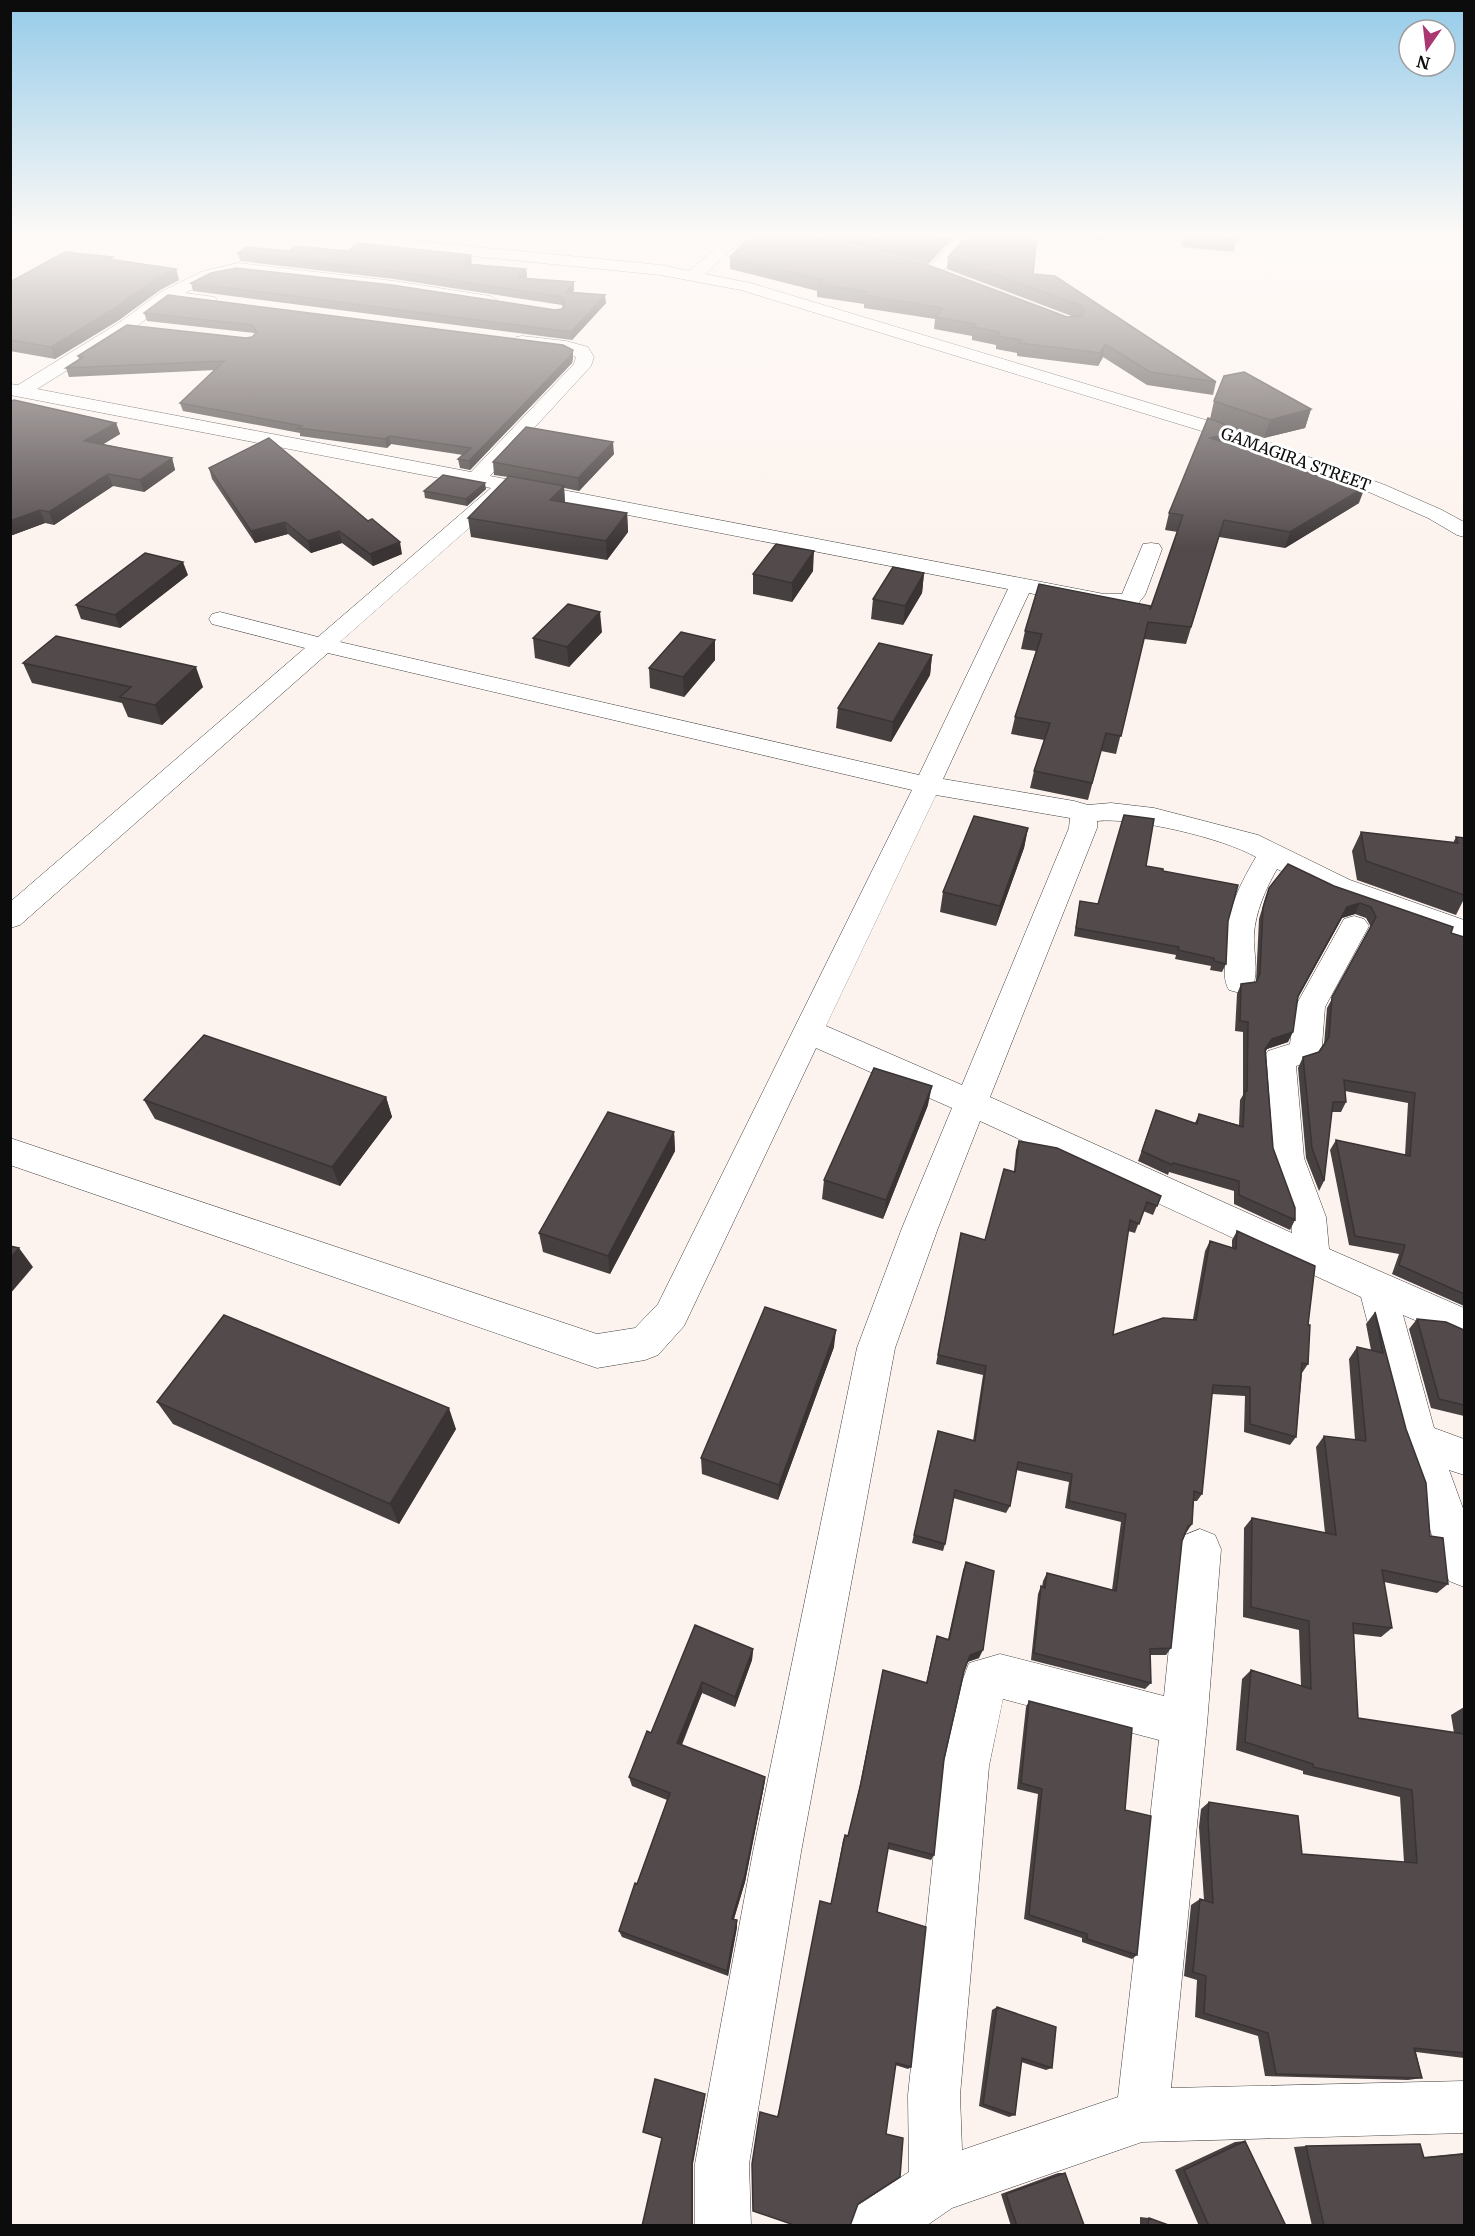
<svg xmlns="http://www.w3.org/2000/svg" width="1475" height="2236" viewBox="0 0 1475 2236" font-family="Merriweather,serif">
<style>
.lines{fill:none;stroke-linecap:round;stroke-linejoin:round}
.minor-casing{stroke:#3f3f3f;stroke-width:1}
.minor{fill:#fff;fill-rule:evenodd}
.wall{fill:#474040}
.shaded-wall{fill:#3a3434}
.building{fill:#534a4b;stroke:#3a3434;stroke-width:1.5}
.labels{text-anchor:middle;stroke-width:6;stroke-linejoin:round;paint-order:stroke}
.far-street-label{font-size:16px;fill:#0c0c0c;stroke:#fff}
</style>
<rect width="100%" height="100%" fill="#fdf3ee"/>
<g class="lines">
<!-- minor casing -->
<g class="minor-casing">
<path id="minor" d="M305,235h51l305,30 28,6 42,-36h16l-42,39 45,9 469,141 166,61 57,25 22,12v15l-7,-2 -29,-17 -57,-25 -166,-61 -464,-142 -80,-15 -348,-35z
M959,235h16l-36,40h-12l-2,-3 2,-3z
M238,263l156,18 96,15 8,5 -8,5 -96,-15 -156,-18 -26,6 -27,14 30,4 2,4 -2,4 -6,1 -39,-6 -38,30 -95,59 434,83 103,-108 2,-7 -12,-6 -48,-6 -3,-4 3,-4 6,-1 44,5 22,6 6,10 -3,9 -101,110 614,118h18l21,-50 8,-1 8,1 3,5 -17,46 -9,11 -32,2 -75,-15 -86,186 131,22 14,4 23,-2 43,5 104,27 92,45 114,40v21l-134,-47 -53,-25c-11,19 -22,44 -23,66 -1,17 6,39 -3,55l-11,3 -11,-3c-6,-10 -4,-20 -4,-32 -1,-40 11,-67 31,-101 -33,-19 -122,-40 -159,-36v7l-107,269 302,136v-16l-22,-59 -7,-99 5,-8 22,-7 5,-37 49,-88 10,-3 10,3 5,7 -44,81 -3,39 -10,15 -16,5 8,92 22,59 3,32 135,59v33l-61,-26 31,113 30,11v36l-15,-5 15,41v76l-15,-6 -6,-15 -45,-126 -37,-143 -381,-176 -42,107 -43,120 -94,504 -52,312 2,62h-56v-62l58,-312 104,-504 45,-120 50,-120 -136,-60 -132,278 -26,29 -13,5 -48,8 -587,-203v-27l587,196 38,-6 23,-24 254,-514 -584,-137 -308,272 -10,3v-26l295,-254 -93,-24 -3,-5 3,-5 8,-2 98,25 173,-149 -481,-93v-11l8,1 102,-63 41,-30 40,-20zM510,492l498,97 -89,186 -579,-133zM936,795l134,23 -1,10 -107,257 -136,-59z
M1200,1529l15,6 6,14 -14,175 -36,364 293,-7v52l-322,9 -190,66 -26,18h-76l7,-20 52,-34 -1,-77 35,-329 20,-87 6,-16 31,-9 164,42 15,-147 6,-14zM1003,1699l156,41 -41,357 -156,53 -2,-55 29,-329z"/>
</g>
<!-- minor -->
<use href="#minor" class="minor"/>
</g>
<!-- wall -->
<path class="wall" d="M810,235h146l-28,29z
M1045,235h64l-3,5z
M1183,235h54l-3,17 -53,-5z
M289,251l183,11 -2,2 56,5 1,8 -1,1 48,4v8l-2,3 34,10 -34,37 -379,-49 -2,-8 364,27 7,-1 1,-2 -1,-2 -168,-26 -154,-18 -2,-8z
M730,257l337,60h7l-127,-48 1,-12 85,17 183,108 -3,13 -66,-10 -44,-28 -5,9 -81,-10v-3l-21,-4v-4l-24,-5v-4l-38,-7 1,-10 -71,-11v-4l-47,-7v-6l-87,-22z
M115,260l61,9 3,11 -19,10 -41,30 -64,39 -45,-8v-69z
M144,313l429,45 -1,5 -102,107 -10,-2 -2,-9 5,-4 -72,-11 -4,4 -87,-12v-3l-117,-22 -3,-8 35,-33 -146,7 -3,-9 13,-9 -1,-3 168,-18 6,-1 3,-3 -1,-1 -107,-12z
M1214,401l97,8 -6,19 -41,10 -24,-8 -5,16 124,57 -74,45 -66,-11 -33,107 -42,-5 -28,115 -15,-3 -13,49 -58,-12 4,-17 10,-31 -33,-6 4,-17 21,-66 -15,-2 4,-18 125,-21 28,-78 -13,-2 4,-17 41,-94z
M10,402l106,21 4,11 -17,10 69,14 3,12 -31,22 -31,-6 -59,39 -9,-2 -35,13z
M614,454l-35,37 -15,-3 1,15 62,10 1,19 -21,28 -136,-23 -3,-19 40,-41 -14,-2 -1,-13z
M209,468l193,86 -29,12 -31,-23 -31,10 -23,-19 -33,9 -43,-64z
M486,489l-19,17 -42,-8 -1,-7z
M813,571l-21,31 -39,-8v-20z
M924,573l-2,20 -19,32 -32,-6 2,-20z
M188,575l-68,53 -39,-9 -5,-14z
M602,632l-33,35 -34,-9 -2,-20z
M715,640v20l-31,37 -34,-9 -1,-20z
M932,655l-2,20 -39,67 -55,-14 2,-20z
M23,663l180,24 -41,38 -34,-8 -6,-14 -90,-20z
M1028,828l-4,20 -28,78 -56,-14 3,-20z
M1361,832l92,11 3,-6 8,1v61l-8,16 -99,-35 -5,-29z
M1146,866l17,5 65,50 -2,43 -4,8 -12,-2 1,-4 -36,-7 1,-4 -102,-19 6,-35 18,3z
M1334,886l117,47 13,4v369l-72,-32 7,-20 -50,-9 -19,-95 6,-10 69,15 3,-52 -63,-12 1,11 -5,10h-9l-8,69 -5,10 -13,-33 -8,-90 5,-11 16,-5 5,-7 3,-37 44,-81 -5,-9 -11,-4 -13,4 -44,80 -10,44 -21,7 -1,2 7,97 22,72 -5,10 -56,-26v-13l-65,-19 -1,3 -30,-14 18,-51 39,13 4,-9 40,11 1,-25 3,-5v-63l-8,-1 2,-37 4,-10 15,-2 3,-63 6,-20 4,-11z
M386,1097l6,20 -52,69 -185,-67 -11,-19z
M928,1105l-45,114 -61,-20 2,-19z
M674,1132l1,19 -65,123 -67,-22 -4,-19z
M1019,1141l142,55 -8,19 -10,-4 -8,22 -7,-2 -15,104 80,-16 12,-68 5,-10 22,7v-8l5,-9 71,94v39l-6,9 -6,64 -6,8 -46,-13 1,-36 -33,-2 -10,100 -5,7h-4l-1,23 -6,9 -4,8 -11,107 -5,7h-16l1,28 -6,6 -114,-29 7,-66 3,-8 1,1 1,-6 4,-8 65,17 9,-68 -56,-14 4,-26 -53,-12 -6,36 -4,7 -53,-15 -8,46 -2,7 -31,-8 26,-112 35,10 10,-66 -47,-11 25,-131 24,7 29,-69 2,-21z
M1375,1312l55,224 18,48 -11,9 -53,-11 8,46 -11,9 -27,-3 4,84 96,15 -3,-18 13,-8v351l-48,-6 6,26 -14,2 -143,-4 -7,-40 -63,-19 2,-37 -13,-4 7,-71 9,-6 4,1 -5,-73 2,-18 8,-7 93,52 102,8 -4,-65 -97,-23v-3l-67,-21 6,-71 9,-9 50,16 -2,-56 -56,-13 1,-89 8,-10 73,15 -9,-86 8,-11 31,4 -6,-81 8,-12 14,3 -5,-26z
M1417,1319l47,11v86l-33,-8 -22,-79z
M834,1347l-56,153 -76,-26 -1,-16z
M157,1402l299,27 -57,95 -226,-100z
M966,1562l13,96 -12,4 -3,9 -20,88 -10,96 -3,5 -43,-11 -11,63 34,155 -3,2 -13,-4 -118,52 54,-213 12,-64 2,-5 3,1 11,-47 24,-119 43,13 9,-40 2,-7 11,3 15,-69z
M695,1625l58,24 -1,11 -17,47 -33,-14 -20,52 83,32 -1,9 -19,96 -11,37 3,1v7l-9,49 -106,-39 -3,-6 18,-47 30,-84 -35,-14 -3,-9 22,-44z
M1029,1701l96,109 12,145 -5,4 -50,-17v-4l-58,-19 14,-125 -21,-5 9,-82z
M997,2007l55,61 -6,2 -25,-8 -6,53 -6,2 -30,-11 13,-96z
M1245,2141l41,85h-87l-24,-56 60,-28z
M1306,2146l117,11 41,-4v73h-152l-18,-79z
M1058,2173h7l19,52 -73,1 -10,-32z
M1140,2217l9,1 22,8h-31z"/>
<!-- shaded-wall -->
<path class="shaded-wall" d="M946,235h10l-28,29 1,-13z
M471,255l1,7 -5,5 -4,-5z
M176,269l3,11 -19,10 -41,30 -64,39 -4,-12 105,-69z
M526,269l1,8 -8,8 -1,-7z
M574,282v8l-7,10 -1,-8z
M605,295l1,8 -34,37 -1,-8z
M1105,344l-2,13 -5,9 2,-13z
M573,350v8l-1,5 -102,107 -1,-9z
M1311,409l-6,19 -41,10 6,-18z
M116,423l4,11 -31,19 -5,-12z
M1240,430l-4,16 -26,-8z
M389,436l2,8 -4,4 -2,-9z
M613,442l1,12 -35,37 -1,-13z
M172,458l3,12 -31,22 -4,-12z
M108,474l5,12 -59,39 -5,-13z
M485,483l1,6 -19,17 -1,-7z
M564,486l1,19 -15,-5z
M1365,487l-6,16 -74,45 5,-16z
M40,510l5,13 -35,13v-15z
M627,513l1,19 -21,28 -1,-19z
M285,522l3,12 -33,9 -4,-12z
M339,531l3,12 -31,10 -3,-12z
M400,542l2,12 -29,12 -3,-12z
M814,551l-1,20 -21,31v-19z
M183,562l5,13 -68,53 -5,-13z
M924,573l-2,20 -19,32 2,-19z
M600,612l2,20 -33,35 -2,-20z
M715,640v20l-31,37 -1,-20z
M932,655l-2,20 -39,67 2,-20z
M196,667l7,20 -41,38 -7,-20z
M1028,828l-4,20 -28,78 4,-20z
M1360,903l-5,11 -13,4 -49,88 54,-99z
M1293,1032l-5,10 -21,7 -6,10 4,-10 7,-10z
M932,1086l-4,19 -45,114 3,-19z
M386,1097l6,20 -52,69 -8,-19z
M674,1132l1,19 -65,123 -2,-18z
M19,1248l14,19 -23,27v-36z
M836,1330l-2,17 -56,153 1,-15z
M449,1408l7,21 -57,95 -9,-20z
M753,1649l-1,11 -17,47v-10z
M983,1650l-4,8 -12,4 3,-7z
M702,1682v11l-24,59 -1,-9z
M765,1777l-1,9 -19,96 -13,43v-6z
M737,1920v7l-9,49 -1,-5z
M705,2094v2l-12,68v62h-1v-63z"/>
<!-- building -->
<path class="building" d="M753,235h51l124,30 139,52 15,-1 2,-6 -2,-4 -134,-49 20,-22h69l-4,39 22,2 161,106 -66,-10 -45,-28 -5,9 -81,-10 2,-3 -24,-4 3,-4 -27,-5 3,-3 -41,-7 8,-9 -79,-13 4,-3 -50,-8 4,-4 -92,-23z
M860,235h86l-17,16z
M1184,235h53v5z
M358,243l113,12 -8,7h3l-1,2 61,5 -8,9 56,4 -8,10 39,3 -34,37 -380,-49 20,-10 25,-5 156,17 163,25 7,-1 3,-5 -3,-7 -169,-26 -155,-18 9,-6 42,4 6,-5 53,5z
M65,252l48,5 -4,2 67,10 -20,9 -41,30 -64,39 -41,-7v-58z
M168,295l395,50 10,5 -2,5 -102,106 -11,-2 13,-11 -82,-12 -4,3 -87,-11 4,-2 -122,-23 44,-42 -158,7 17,-11 -5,-1 49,-31 119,13 6,-1 5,-5 -5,-7 -108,-12z
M1244,372l67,37 -41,11 -56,-19 10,-25z
M14,400l102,23 -32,18 88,17 -32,22 -32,-6 -59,38 -9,-2 -30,11v-119z
M1208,418l32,12 -30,8 155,49 -75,45 -66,-12 -33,107 -43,-5 -27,114 -15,-3 -14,50 -58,-12 16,-48 -35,-6 27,-83 -17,-3 14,-47 112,22 -1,4 33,-95 -14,-2z
M526,427l87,15 -35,36 -85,-16z
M269,438l99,83 4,-2 28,23 -30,12 -31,-23 -31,10 -23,-19 -34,9 -42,-63z
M443,475l42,8 -19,16 -42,-8z
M509,476l55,10 -14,14 77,13 -21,28 -138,-23z
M776,544l38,7 -22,32 -39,-9z
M145,553l38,9 -68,53 -39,-10z
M893,567l31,6 -19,33 -32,-7z
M568,604l32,8 -33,35 -34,-9z
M681,632l34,8 -32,37 -34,-9z
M56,636l140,31 -41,38 -35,-8 11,-10 -108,-24z
M879,643l53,12 -39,67 -55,-14z
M1124,815l30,4 -8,47 17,3v2l75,14 -10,36 -2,43 -12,-3v-3l-36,-8 1,-3 -103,-19 4,-27 18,3z
M974,816l54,12 -28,78 -57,-14z
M1361,832l97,11 -2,-6 8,1v57l-98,-34z
M1288,864l46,22 119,41 -2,6 13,4v357l-65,-29 6,-20 -50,-9 -19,-96 74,16 5,-63 -71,-13 2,22h-13l-9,79 -12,-33 -9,-91 16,-5 10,-15 3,-40 44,-80 -5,-10 -11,-4 -13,4 -49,89 -5,36 -21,7 -7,10 8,99 22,60v12l-56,-25v-14l-66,-18 -1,2 -30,-14 14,-41 41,14 2,-10 44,13 2,-37 2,1 1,-69 -8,-1 1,-37 15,-2 4,-8 3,-66 6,-20z
M204,1035l182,62 -54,70 -188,-67z
M874,1068l58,18 -46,114 -62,-20z
M608,1112l66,20 -66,124 -69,-23z
M1019,1141l38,7 104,48 -4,10 -10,-4 -8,22 -9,-4 -17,115 50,-17 33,2 14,-79 26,8 1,-18 78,35 -7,59h2l-2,39 -6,-1 -6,74 -46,-13v-37l-37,-2 -11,109 -8,-3 -2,33 -4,2 -6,15 -11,107 -21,1 1,34 -117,-30 7,-67 4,2 2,-15 69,18 10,-77 -57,-13 3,-27 -54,-12 -8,44 -55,-16 -10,54 -31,-9 24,-104 37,10 11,-75 -48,-11 23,-122 24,7 19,-71 11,3z
M10,1246l9,2 -9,10z
M765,1307l71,23 -57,155 -78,-27z
M1375,1312l31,117 20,54 4,53 13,2 5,46 -66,-14 10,58 -39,-5 5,95 106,16v319l-50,-5 8,30 -146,-4 -8,-41 -64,-20 2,-37 -13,-4 7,-73 13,4 -5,-83 1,-18 89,14 4,38 115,9 -5,-73 -99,-23v-3l-68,-22 6,-72 60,19 -2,-68 -58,-14 1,-89 84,17 -12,-99 42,5 -9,-94 26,6z
M224,1315l225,93 -59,96 -233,-102z
M1417,1319l29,3 18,8v75l-25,-6z
M966,1562l28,9 -11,79 -13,5 -6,16 -20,88 -10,96 -45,-12 -12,69 49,15 -15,140 -15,-4 -10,71 17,4 -3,39 -42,27 -8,22h-53l-44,-15 -1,-47 8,-52 18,5 42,-216 11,3 14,-69 3,1 13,-53 22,-113 44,13 10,-47 12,4z
M695,1625l58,24 -18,48 -33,-15 -25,61 88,34 -20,98 -13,44 5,1 -10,51 -108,-40 16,-48 2,1 33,-91 -41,-16 18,-46 4,2z
M1029,1701l103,27 -7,82 26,6 -14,139 -50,-16v-5l-58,-19 13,-126 -21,-6z
M997,2007l59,20 -4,41 -30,-10 -7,57 -32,-11z
M655,2079l50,15 -13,69v63h-50l20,-88 -19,-6z
M1245,2141l41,85h-77l-25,-56z
M1420,2144l4,14 40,-4v72h-140l-18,-80z
M1065,2173l19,52 -67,1 -11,-32z
M1149,2218l22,8h-23z"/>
<!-- sky -->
<linearGradient id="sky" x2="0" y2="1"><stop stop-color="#95cbe9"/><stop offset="0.43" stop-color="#fefaf7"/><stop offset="1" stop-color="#fefaf7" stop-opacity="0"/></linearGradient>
<rect width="1475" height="548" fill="url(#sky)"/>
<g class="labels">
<!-- far-street labels -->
<g class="far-street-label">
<text transform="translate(1296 459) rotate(20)" y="6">GAMAGIRA STREET</text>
</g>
</g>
<!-- border -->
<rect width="1475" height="2236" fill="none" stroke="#0c0c0c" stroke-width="24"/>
<!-- north arrow -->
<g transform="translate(1427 48) rotate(194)"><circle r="28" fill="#ffffff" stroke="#9e9e9e" stroke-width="1.5"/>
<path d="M0-4.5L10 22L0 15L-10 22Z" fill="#aa376f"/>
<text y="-9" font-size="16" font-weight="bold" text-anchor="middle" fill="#0c0c0c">N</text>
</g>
</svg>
